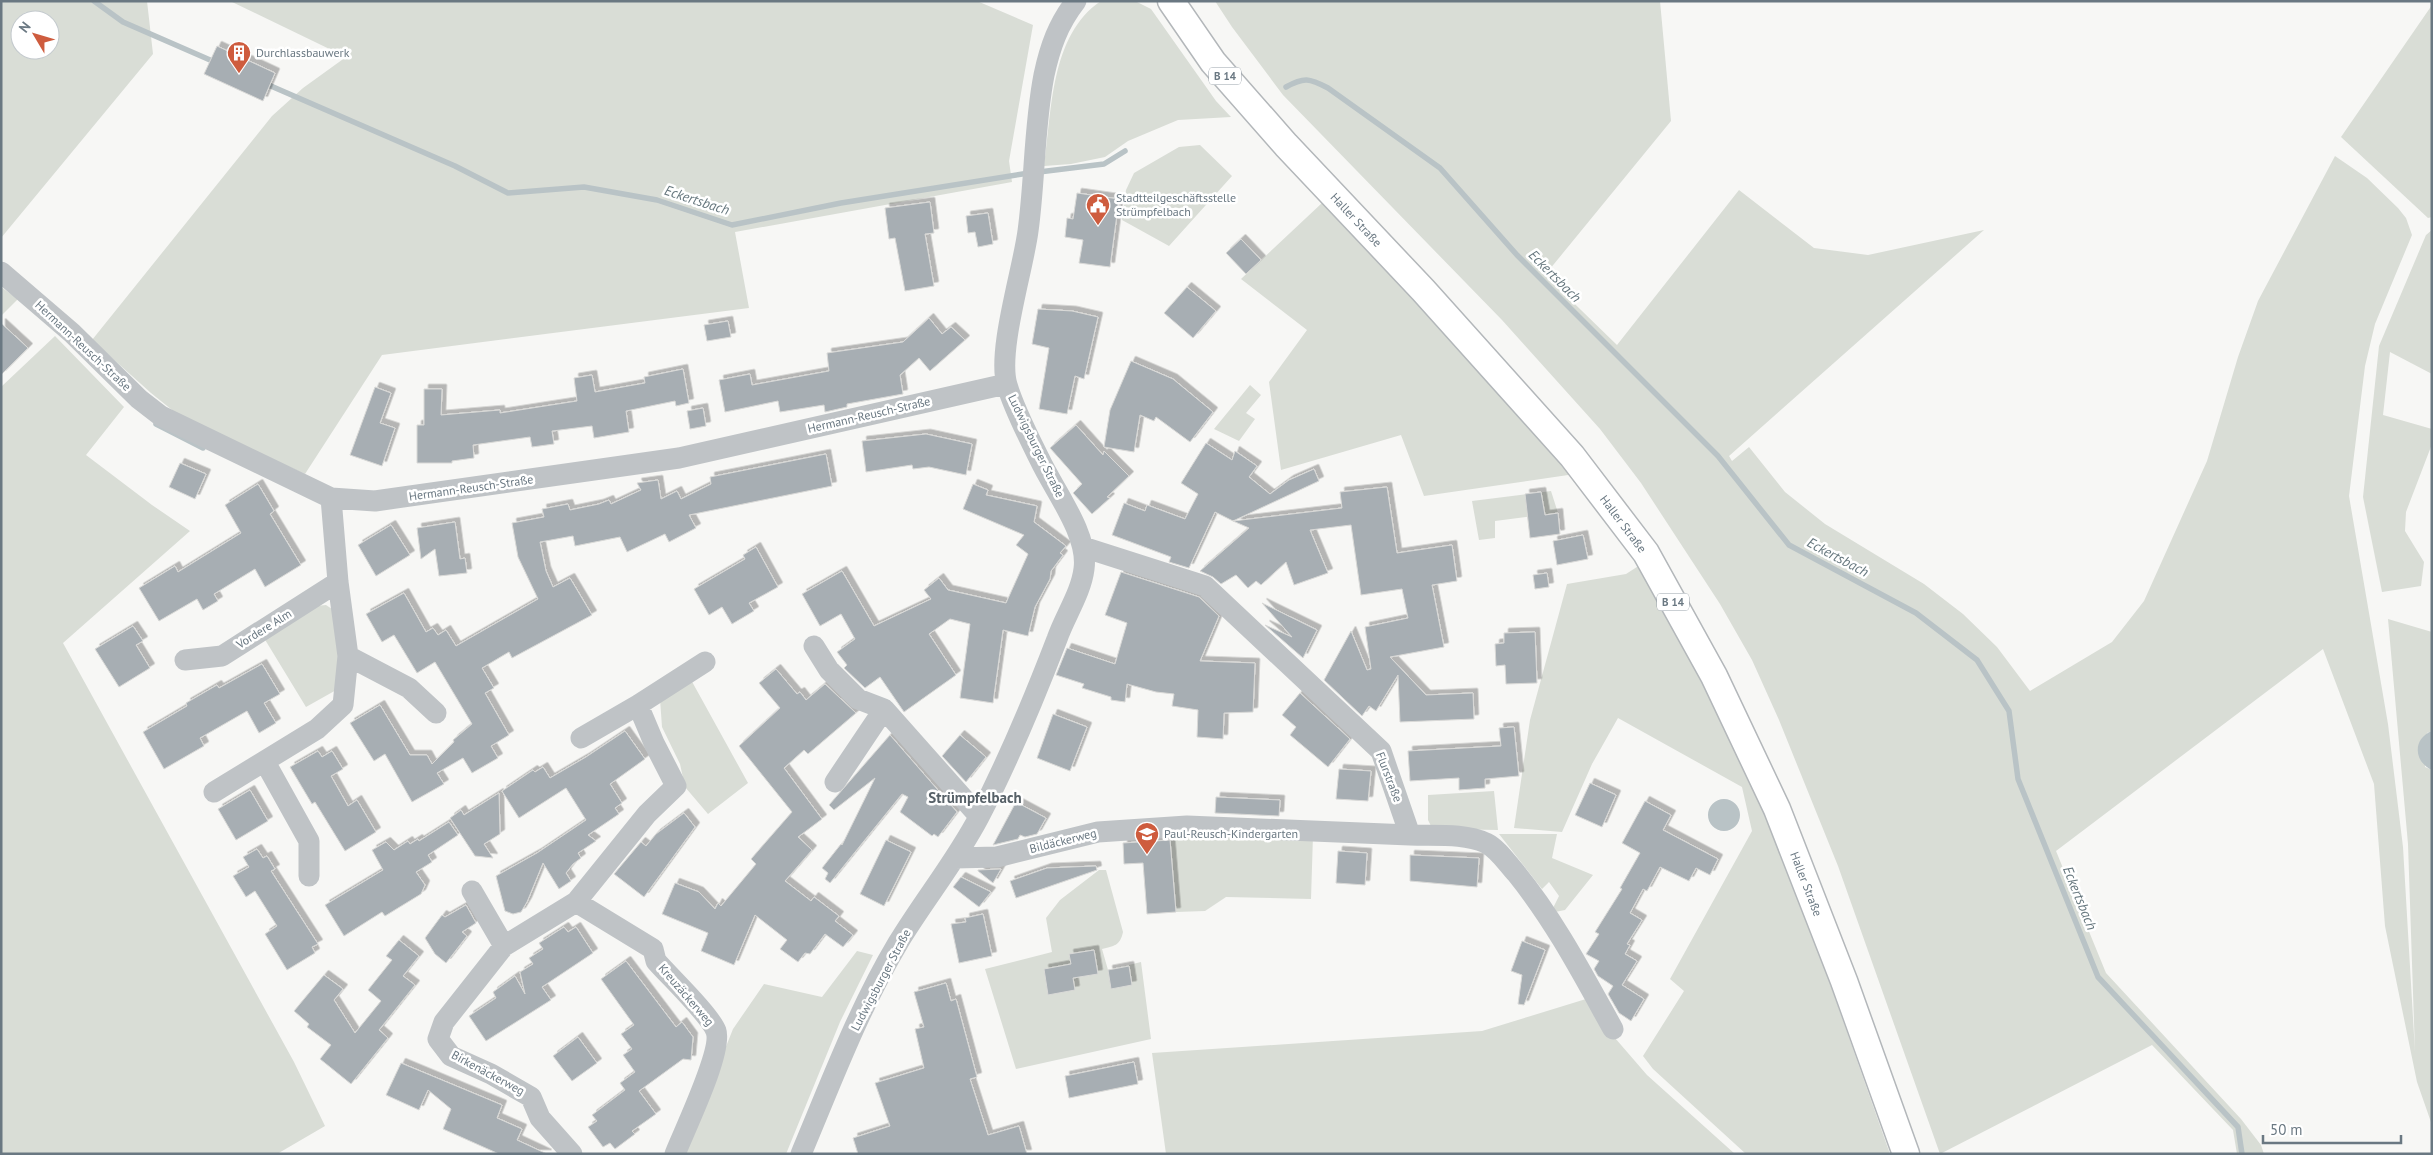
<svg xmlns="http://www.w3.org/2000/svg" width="2433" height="1155" viewBox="0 0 2433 1155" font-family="'PT Sans',sans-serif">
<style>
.green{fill:#d9ddd6;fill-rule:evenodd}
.water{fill:#b9c3c6}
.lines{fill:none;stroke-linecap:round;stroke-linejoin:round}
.stream{stroke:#b9c3c6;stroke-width:5.5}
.building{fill:#a7aeb3;stroke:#d9d9d7;filter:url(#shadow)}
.major-casing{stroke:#b3b7ba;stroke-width:29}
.minor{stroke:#bfc3c6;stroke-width:21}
.major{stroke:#fff;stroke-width:26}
.labels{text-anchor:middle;stroke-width:5;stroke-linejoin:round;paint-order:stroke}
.shield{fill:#fff;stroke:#97a0a8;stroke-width:1}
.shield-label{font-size:11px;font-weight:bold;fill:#6a7882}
.poi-label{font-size:12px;fill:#6a7882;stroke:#fff;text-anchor:start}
.street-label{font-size:12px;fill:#6a7882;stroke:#fff}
.water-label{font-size:14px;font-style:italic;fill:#66777e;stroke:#fff}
.quarter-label{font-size:15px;font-weight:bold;fill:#576168;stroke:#fff}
</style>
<defs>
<filter id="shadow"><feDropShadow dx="4.5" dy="-4.5" stdDeviation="0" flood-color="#0004"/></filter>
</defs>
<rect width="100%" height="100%" fill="#f7f7f5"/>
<!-- green -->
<path class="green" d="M1,1h146l6,53 -152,184zM20,20h30v30h-30z
M230,1h747l56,24 -24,136 3,21 -277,50 14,76 -367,47 -77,119 -123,-56 -31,-25 -59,-53 180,-224 31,-28 43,-31z
M1101,1h34l16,8 65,92 15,16 -53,3 -50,21 -23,16 -34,7 -27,2c8,-55 6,-131 57,-165z
M1215,1h445l11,120 -126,154 72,70 122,-155 75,58 54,7 116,-25 -255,226 3,5 17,-14 36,45 40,32 99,60 39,30 34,33 33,44 82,-49 32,-41 63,-140 31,-104 20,-56 77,-145 32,22 31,30 8,10 6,17 -37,89 -10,42 -16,130 39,228 15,123 12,205 -7,-208 -20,-225 44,13v99l-5,2 -2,34 7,3v355l-15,-43 -32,-156 -11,-142 -51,-135 -267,202 50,122 135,146 20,26 3,9h-27l-4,-24 -81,-85 -212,109 -102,-288 -59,-146 -27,-60 -32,-56 -79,-121 -41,-54 -98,-109 -219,-225 -51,-68z
M2432,5v212l-4,1 -87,-81z
M1200,145l32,31 -63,70 -47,-26 4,-30 8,-17 45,-26z
M1322,203l202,211 51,60 -151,22 -23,-61 -120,35 -12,-88 38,-52 -66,-51z
M2432,230v144l-42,-22 -7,63 49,14v15l-26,68 -1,19 19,31 -3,24 -39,6 -19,-95 16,-151 47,-111z
M1,287l17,12 -17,17z
M55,336l69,71 -38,48 66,50 38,26 -127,112 231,419 31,64 -48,28h-276v-767z
M1250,385l11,10 -15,18 9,6 -16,22 -25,-12z
M1551,491l7,22 -63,8v17l-16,2 -7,-39z
M1640,565l110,203 78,210 62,176h-144l-93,-85 -10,-13 41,-65 -14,-12 82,-148 -10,-44 -124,-69 -26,46 -30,68 -48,-4 16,-108 37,-136 59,-10z
M326,605l6,4 8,58 -2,22 -32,18 -42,-69 52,-32z
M690,678l58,105 -40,31 -23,-27 -5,-23 -18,-37 -2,-28z
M1494,791l4,39 -52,-1 -15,-3 -3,-6v-25z
M1192,832l121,3 -2,64 -85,-2 -21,14 -29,1 -6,-75z
M1499,834h58l-5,24 41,17 -28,35 -10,2 -3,-2 7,-14 -10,-14 -7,7z
M1099,870h7l17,62c-3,14 -9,14 -21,17l6,21 33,-8 10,77 -135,30 -31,-100 67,-17 -6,-34 14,-18z
M857,951l16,4 -33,67 -54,132h-103l50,-125 31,-45 58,13z
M1586,999l29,39 32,37 88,79h-569l-14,-101 330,-22z"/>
<!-- water -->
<path class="water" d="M2432,731v39c-18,-8 -20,-31 0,-39z
M1708 815a16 16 0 1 1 32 0a16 16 0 1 1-32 0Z"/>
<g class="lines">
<!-- stream -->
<path class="stream" d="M94,1l29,21 94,41
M264,83l191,83 53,27 76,-6 73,13 75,25 109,-22 188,-30
M1286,87c18,-10 23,-9 42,1l112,80 77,87 201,201 71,89 127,68 61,47 32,51 9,68 80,198 140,150 4,27
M1039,172l65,-8 21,-13
M156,424l47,24"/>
</g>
<!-- building -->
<path class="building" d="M217,46l58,27 -12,28 -59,-27z
M1077,193l42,6 -9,68 -31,-4 4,-23 -18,-3 2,-19 6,1z
M930,202l4,31 -9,1 9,52 -29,5 -10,-53 -6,1 -4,-31z
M988,213l5,31 -15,3 -3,-15 -7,1 -2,-17z
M1241,239l20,21 -15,14 -20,-21z
M1187,287l29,24 -23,27 -29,-25z
M1038,309l34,2 26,6 -14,62 -9,-3 -8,38 -28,-5 10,-61 -17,-4z
M929,318l13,16 9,-7 14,13 -35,31 -11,-13 -19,17 3,19 -56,10v3l-22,5 -1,-7 -44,7 -2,-11 -53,11 -6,-32 31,-6 2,11 77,-14 -2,-18 76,-11z
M728,321l3,16 -24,4 -3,-16z
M1,323l27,25 -27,27z
M1131,361l42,18 40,33 -23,30 -34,-25 -2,4 -14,-6 -6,37 -30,-5 6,-37z
M683,369l6,34 -13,3 -1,-5 -49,10 3,21 -35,6 -2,-12 -40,5 2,13 -22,3 -2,-10 -57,8 1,13 -22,3v2h-35v-38h7v-36h18l-1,26 59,-5v3l77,-12 -3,-23 18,-3 3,17 50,-9 -1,-6z
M375,387l16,6 -11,30 15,5 -13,38 -32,-11z
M703,408l3,18 -16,3 -3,-18z
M1076,425l27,30 1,-4 25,25 -22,21 3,1 -18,16 -19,-21 9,-9 -32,-36z
M926,434l46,10 -6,31 -37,-8 -16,2 -1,-4 -46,7 -4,-31z
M1206,443l26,17 3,-9 22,15 -8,11 21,17 19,-14 25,-11 5,12 -86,40 -18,-9 -26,56 -20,-6 2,-5 -59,-22 12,-32 21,8 2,-6 38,14 13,-25 -17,-11z
M826,454l6,32 -143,29 7,13 -27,14 -4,-8 -38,18 -7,-15 -45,9 -2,-10 -33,6 6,29 7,16 17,-9 22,37 -80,43 -3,-6 -27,16 12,20 -9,5 24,42 -18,11 7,12 -26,15 -9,-15 -26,15 7,11 -32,18 -27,-48 -11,7 -24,-38 30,-18 30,50h17l5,9 22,-22 -1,-2 19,-16 -37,-62 -18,11 -23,-38 -12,7 -16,-28 38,-21 22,39 7,-4 5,7 8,-5 10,16 82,-47 -20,-42 -6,-34 32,-6 -2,-8 26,-5 2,6 29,-6 10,-4 2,4 30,-14 -4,-7 21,-3 3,19 16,-8 4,8 30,-15 -1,-7z
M180,463l26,11 -11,25 -26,-12z
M258,484l16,27 -4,3 31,51 -36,22 -10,-18 -41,25 4,7 -15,9 -6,-11 -38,22 -20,-33 36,-22 3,6 63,-39 -16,-28z
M973,484l15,6 -2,5 51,11 -3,16 32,24 -6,7 3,2 -12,16 -1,8 -15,28 -7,29 -25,-6 -10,73 -33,-5 10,-74 -20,-5 -21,15 27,41 -52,37 -24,-35 -15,11 -21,-20 3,-3 -10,-13 18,-13 -14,-25 -21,12 -18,-32 40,-23 32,55 57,-27 -7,-9 15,-12 9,12 58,13 22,-49 -12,-9 8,-10 -61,-26z
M1387,487l10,66 55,-8 5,36 -25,4 12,62 -54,10 36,38 47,-2 1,26 -74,3 -2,-47 -22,36 -7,-5 -7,10 -38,-36 27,-49 16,39 4,-1 -6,-42 43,-9 -6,-29 -41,6 -10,-70 -41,5 18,43 -34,12 -8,-23 -25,23 -5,-4 -8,7 -12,-13 -15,9 -8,-7 -13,-6 49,-43 -16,-7 109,-13 -2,-16z
M1541,492l4,23 13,-2 2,21 -30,4 -5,-44z
M455,522l5,37 5,-1 2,15 -28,3 -4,-27 -14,10 -4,-31z
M391,525l19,30 -34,21 -18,-31z
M1583,535l5,24 -31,6 -4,-24z
M756,547l22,40 -29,16 5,8 -22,13 -10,-17 -13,8 -15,-26 51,-30 -2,-4z
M1121,572l78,25 20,19 -19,45 55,2 -2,49 -29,1 -1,26 -26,-2 1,-27 -26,-4 2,-12 -18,-2 -29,-8 -2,18 -14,-2v-3l-29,-9 2,-4 -28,-9 11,-27 48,16 12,-41 -22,-8z
M1547,573l2,14 -14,2 -2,-14z
M1262,603l55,27 -14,28 -38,-33 27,12z
M133,626l10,15 -7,4 14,23 -31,19 -24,-38z
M1535,632l2,51 -31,1 -1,-19 -9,1 -1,-22 9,-1v-10z
M262,664l18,30 -16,9 12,20 -17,10 -12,-22 -47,27 4,8 -40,23 -21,-37 44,-26 -1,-3 31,-18 2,3z
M776,669l21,25 3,-2 6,8 19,-16 31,29 -48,41 -4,-4 -20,18 38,51 -24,18 14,13 -27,31 26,20 3,-4 25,19 -4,5 18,14 -10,12 -18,-13 -15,20 -5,-1 -7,9 -18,-13 7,-9 -32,-25 -21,50 -33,-14 7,-18 -46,-19 13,-31 24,9 16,17 3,-6 3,3 35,-42 -5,-5 41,-47 -53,-66 41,-38 -21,-25z
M1300,693l50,46 -22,28 -38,-32 6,-8 -14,-12z
M1053,714l34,13 -17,44 -33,-13z
M1514,727l5,49 -34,3v9l-26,2v-12l-49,3 -2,-30 93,-5 -2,-18z
M625,731l20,28 -35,25 12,19 -7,5 4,6 -31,21 8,6 -18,12 3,5 -8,6 -7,9 5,8 -12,8 -16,-26 -16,39 -6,10 -8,2 -8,-3 -9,-35 41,-23 49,-33 -20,-32 -47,30 -17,-27 31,-21 2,2 8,-5 7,11 36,-21z
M890,735l67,77 -19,25 -4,-3 -2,2 -32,-24 8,-15 -6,-3 -72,89 -5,-4 3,-6 -6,-5 19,-24 1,1 33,-67 -41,32 -5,-5z
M960,735l26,22 -20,25 -24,-26z
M318,751l4,6 10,-6 11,18 -12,7 17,30 9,-6 19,32 -31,19 -30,-49 -3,2 -22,-37z
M1339,769l32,2 -3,30 -32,-2z
M1590,783l26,12 -14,32 -27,-12z
M250,790l18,31 -32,19 -18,-31z
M499,793l1,41 -16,10 9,14 -18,-2 -25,-38 11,-8 3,5z
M1216,797l64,3 -1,16 -64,-3z
M1645,801l26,14 -8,15 55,29 -8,16 -14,-7 -7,13 -29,-14 -13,24 -4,-2 -13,24 12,7 -15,24 3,1 -5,9 12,7 -15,24 22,14 -13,22 -12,-8 -11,-19 5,-8 -15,-10 -4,-7 5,-8 -13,-7 13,-20 -4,-2 27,-43 -2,-1 20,-35 -18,-10z
M1016,802l30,16 -9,16 -12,3 -5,-2 -2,4 -25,6z
M684,813l11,14 -51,70 -30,-23 27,-32 5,4 10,-12z
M449,822l9,13 -30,20 4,7 -16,10 9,13 -4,9 -36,22 -3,-4 -38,24 -19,-31 58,-35 -11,-20 14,-8 8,8 14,-9 2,3 8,-5 1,2z
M886,840l25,12 -27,54 -24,-12z
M1170,840l6,72 -29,2 -4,-51 -19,1 -1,-21z
M257,849l6,9 4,-2 8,13 -4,2 47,73 -6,3 3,6 -28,17 -22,-36 12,-8 -22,-35 -9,6 -13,-21 16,-9 -6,-10z
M1338,851l29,2 -2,32 -29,-2z
M1410,855l69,3 -2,29 -67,-6z
M1096,866l1,4 -81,28 -6,-17 37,-13z
M1001,869l-8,14 -15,-12v-1z
M961,877l30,15 -12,15 -26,-20z
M466,905l10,18 -14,9 5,4 -21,27 -11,-9 -10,-16 17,-23 3,2z
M983,914l9,42 -33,7 -8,-39 15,-2 -1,-4z
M564,927l4,5 8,-5 17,26 -51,34 9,13 -65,41 -17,-25 27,-18 -3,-6 22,-16 10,18 -5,-22 13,-8 -4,-6 14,-9 -4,-6z
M399,940l20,16 -16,20 12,9 -36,45 9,8 -37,46 -31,-25 11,-14 -24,-18 2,-3 -15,-13 30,-36 19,14 -9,11 21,33 26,-32 -13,-11 24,-30 -6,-4z
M1522,941l23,9 -21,55 -6,-1 4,-29 -11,-4z
M1094,950l4,24 -25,4 2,12 -27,5 -4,-26 27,-5 -2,-10z
M626,961l50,66 6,-5 11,15 -2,23 -8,-1 -44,32 17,23 -24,17 3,3 -20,15 -5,-6 -7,4 -15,-20 9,-6 -5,-6 33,-25 -5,-7 15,-11 -12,-17 9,-6 -11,-15 13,-9 -33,-46z
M1129,966l3,19 -21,4 -3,-19z
M946,983l5,18 5,-2 21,78 -7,2 18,56 31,-9 8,28h-169l-5,-16 37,-12 -15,-43 49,-15 -9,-39 9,-2 -10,-35z
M578,1037l19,26 -25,18 -19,-25z
M1134,1062l4,22 -69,14 -4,-22z
M401,1063l101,42 -5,13 25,11 -5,11 30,14h-48l-56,-25 8,-20 -23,-19 -9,20 -33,-15z"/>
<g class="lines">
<!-- major casing -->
<g class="major-casing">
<path id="major" d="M1171,1l42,61 73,83 137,145 149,166 74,97 68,123 63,133 67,172 62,173"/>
</g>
<!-- minor -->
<path class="minor" d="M1,272l71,61 67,66 22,17 170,82 44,3 304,-43 327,-74
M1083,547l122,39 176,165 29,84c25,1 54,-2 76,8 12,6 21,20 30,30 39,48 67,102 97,156
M814,646l15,24 29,29 26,10 95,107
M348,656l61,32 27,25
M185,660l37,-4 116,-74
M638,705l67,-43
M265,762l44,79v35
M835,782l49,-73
M214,792l103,-63 26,-24 5,-49 -10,-74 -7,-84
M955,858l42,-1 101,-25 89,-6 223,9
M472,891l32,55 -60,76 -6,17 13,17 40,18 40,23 9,21 32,36
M576,902l71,-88 29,-28 -22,-43 -16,-38 -57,33
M504,946l72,-44 77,47 3,12c13,15 54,54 60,70 7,20 -32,100 -41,123
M801,1154c30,-71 57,-144 97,-211 26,-43 58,-82 81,-126 30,-58 55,-118 78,-178 8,-23 24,-46 27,-70 5,-34 -30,-79 -44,-109 -11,-22 -26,-51 -33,-75 -10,-34 16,-115 21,-154 7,-51 6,-105 16,-156 6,-28 14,-51 32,-74"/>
<!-- major -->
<use href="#major" class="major"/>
</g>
<!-- icons -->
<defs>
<g id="building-pin" transform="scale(1.25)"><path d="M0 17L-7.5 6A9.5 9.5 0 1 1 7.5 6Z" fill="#ce5c3e" stroke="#fff"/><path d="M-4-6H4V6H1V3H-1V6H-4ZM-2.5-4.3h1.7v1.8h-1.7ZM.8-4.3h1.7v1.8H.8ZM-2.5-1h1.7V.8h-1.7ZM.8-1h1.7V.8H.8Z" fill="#fff"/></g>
<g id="civic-pin" transform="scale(1.25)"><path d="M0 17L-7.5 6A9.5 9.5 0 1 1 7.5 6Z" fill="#ce5c3e" stroke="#fff"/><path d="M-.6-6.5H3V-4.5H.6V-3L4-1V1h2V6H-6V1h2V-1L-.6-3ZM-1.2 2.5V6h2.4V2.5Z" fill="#fff"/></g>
<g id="school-pin" transform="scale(1.25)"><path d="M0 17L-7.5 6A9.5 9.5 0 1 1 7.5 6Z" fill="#ce5c3e" stroke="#fff"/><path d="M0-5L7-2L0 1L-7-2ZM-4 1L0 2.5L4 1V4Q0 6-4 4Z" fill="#fff"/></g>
</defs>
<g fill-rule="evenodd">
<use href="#building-pin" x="239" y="53"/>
<use href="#civic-pin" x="1098" y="205"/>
<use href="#school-pin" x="1147" y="834"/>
</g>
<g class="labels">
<!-- shield labels -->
<g class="shield">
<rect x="1209" y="67.5" width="32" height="17" rx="4"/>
<rect x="1657" y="593.5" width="32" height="17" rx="4"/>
</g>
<g class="shield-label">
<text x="1225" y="80">B 14</text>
<text x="1673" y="606">B 14</text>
</g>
<!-- poi labels -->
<g class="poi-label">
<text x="256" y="57">Durchlassbauwerk</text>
<text x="1116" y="202">Stadtteilgeschäftsstelle<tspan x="1116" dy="14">Strümpfelbach</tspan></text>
<text x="1164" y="838">Paul-Reusch-Kindergarten</text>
</g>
<!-- street labels -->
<g class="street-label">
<text transform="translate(1356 220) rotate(47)" y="4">Haller Straße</text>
<text transform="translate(83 346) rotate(43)" y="4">Hermann-Reusch-Straße</text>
<text transform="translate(869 415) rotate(-13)" y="4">Hermann-Reusch-Straße</text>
<text transform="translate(1036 446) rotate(64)" y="4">Ludwigsburger Straße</text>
<text transform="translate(471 488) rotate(-8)" y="4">Hermann-Reusch-Straße</text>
<text transform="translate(1623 524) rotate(53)" y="4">Haller Straße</text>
<text transform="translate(264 629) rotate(-32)" y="4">Vordere Alm</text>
<text transform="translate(1389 777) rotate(69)" y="4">Flurstraße</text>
<text transform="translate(1063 841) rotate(-14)" y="4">Bildäckerweg</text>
<text transform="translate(1806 884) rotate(69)" y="4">Haller Straße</text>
<text transform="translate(881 980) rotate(-62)" y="4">Ludwigsburger Straße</text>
<text transform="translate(686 995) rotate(49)" y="4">Kreuzäckerweg</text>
<text transform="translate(488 1073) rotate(28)" y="4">Birkenäckerweg</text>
</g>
<!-- water labels -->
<g class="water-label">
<text transform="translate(697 200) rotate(18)" y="5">Eckertsbach</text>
<text transform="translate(1555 276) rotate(45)" y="5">Eckertsbach</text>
<text transform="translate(1838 557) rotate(28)" y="5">Eckertsbach</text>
<text transform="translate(2080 898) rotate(68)" y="5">Eckertsbach</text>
</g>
<!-- quarter labels -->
<g class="quarter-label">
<text x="975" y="803">Strümpfelbach</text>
</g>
</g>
<!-- border -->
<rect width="2433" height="1155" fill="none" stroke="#6a7882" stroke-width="5"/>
<!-- north arrow -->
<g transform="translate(35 35) rotate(308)"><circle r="24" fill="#ffffff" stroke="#c3c9cd"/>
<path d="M0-4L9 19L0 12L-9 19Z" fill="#ce5c3e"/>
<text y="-8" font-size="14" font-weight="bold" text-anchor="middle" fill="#6a7882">N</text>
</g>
<!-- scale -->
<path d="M2263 1135v8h138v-8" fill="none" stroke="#6a7882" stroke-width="2.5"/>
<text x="2270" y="1135" font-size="15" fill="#6a7882" stroke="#ffffff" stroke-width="4" paint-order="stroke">50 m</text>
</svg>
